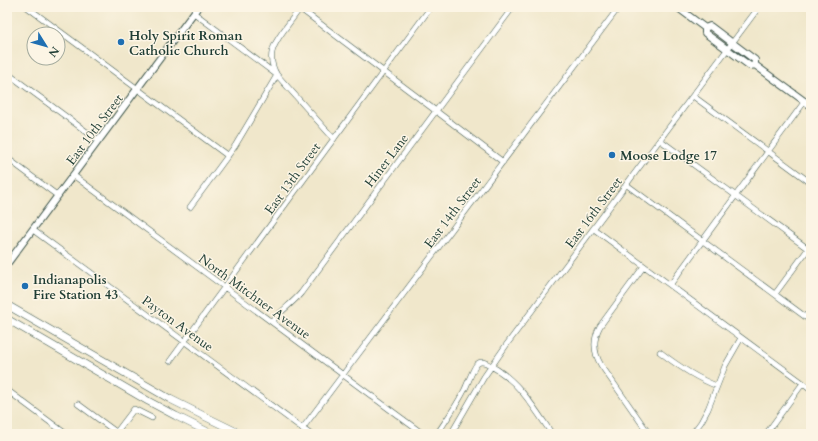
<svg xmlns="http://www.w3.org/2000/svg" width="818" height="441" viewBox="0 0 818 441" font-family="Cardo,serif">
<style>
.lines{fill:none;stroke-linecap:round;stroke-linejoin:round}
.minor-casing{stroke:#3e564b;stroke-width:6}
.major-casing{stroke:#3e564b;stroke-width:8}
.highway-casing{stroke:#3e564b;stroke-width:8}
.minor{stroke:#fff;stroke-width:5}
.major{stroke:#fff;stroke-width:6}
.highway{stroke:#fff;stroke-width:7}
.poi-dot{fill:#1f6fb2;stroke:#fcf5e5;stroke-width:1.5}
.labels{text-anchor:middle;stroke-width:3;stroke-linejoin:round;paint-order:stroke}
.poi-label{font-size:13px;font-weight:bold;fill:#1f3d34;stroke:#fcf5e5;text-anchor:start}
.street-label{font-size:13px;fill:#1f3d34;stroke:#fcf5e5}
</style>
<rect width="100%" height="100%" fill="#fcf5e5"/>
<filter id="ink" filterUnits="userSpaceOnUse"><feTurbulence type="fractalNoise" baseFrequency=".025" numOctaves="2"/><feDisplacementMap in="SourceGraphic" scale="8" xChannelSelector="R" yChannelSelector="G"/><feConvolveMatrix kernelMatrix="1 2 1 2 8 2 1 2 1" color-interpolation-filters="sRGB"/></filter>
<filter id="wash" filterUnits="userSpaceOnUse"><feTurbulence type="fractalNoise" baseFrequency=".012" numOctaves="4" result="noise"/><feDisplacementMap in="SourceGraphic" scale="16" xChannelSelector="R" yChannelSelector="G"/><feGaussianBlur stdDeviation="0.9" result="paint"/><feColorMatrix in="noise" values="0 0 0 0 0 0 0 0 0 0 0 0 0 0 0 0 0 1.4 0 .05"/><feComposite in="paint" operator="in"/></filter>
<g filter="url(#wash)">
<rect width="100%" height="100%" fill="#f0e7cb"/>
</g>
<g filter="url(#ink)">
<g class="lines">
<!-- minor casing -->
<g class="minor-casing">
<path id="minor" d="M27,7l201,149
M298,7l138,104 67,51
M194,13l83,62 57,64
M7,73l92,68
M693,96l118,87
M660,140l151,111
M7,158l51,38
M73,175l350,259
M627,185l184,136
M190,207l45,-61 42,-71c-11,-18 -4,-30 7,-45 6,-8 11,-15 17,-23
M594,229l217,160
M33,230l277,204
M644,266l-44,60c-7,13 -7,26 1,39l48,69
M670,285l135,-184
M775,294l36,-49
M272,322c8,-11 20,-18 29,-29l212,-286
M660,352c18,14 36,26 57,34
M170,361l261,-354
M7,390l59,44
M78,404l38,28
M302,429l317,-422
M115,434l19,-25 18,9
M437,434c10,-15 20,-29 28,-45 3,-6 8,-21 12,-25 4,-4 10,-1 14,2 28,15 44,43 61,68
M451,434l33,-57 23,-33 252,-337
M692,434l9,-12 7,-13 17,-43 16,-28
M766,434l37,-51"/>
</g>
<!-- major casing -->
<g class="major-casing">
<path id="major" d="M677,7l28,21
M705,28v5l45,33 5,-1 56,41
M705,28l5,-2 45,34v5
M7,264l191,-257"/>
</g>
<!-- highway casing -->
<g class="highway-casing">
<path id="highway" d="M7,305l163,94 34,17 37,18
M7,319l141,82 28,15 36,18"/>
</g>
<!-- minor -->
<use href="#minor" class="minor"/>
<!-- major -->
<use href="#major" class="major"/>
<!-- highway -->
<use href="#highway" class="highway"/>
</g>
</g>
<!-- markers -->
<g class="poi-dot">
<circle cx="121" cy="42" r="4"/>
<circle cx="612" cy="155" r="4"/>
<circle cx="25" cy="286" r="4"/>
</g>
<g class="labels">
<!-- poi labels -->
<g class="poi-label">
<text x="129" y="40">Holy Spirit Roman<tspan x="129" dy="15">Catholic Church</tspan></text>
<text x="620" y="160">Moose Lodge 17</text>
<text x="33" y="284">Indianapolis<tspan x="33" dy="15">Fire Station 43</tspan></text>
</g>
<!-- street labels -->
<g class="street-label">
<text transform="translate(94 129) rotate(-53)" y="5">East 10th Street</text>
<text transform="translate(386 160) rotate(-53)" y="5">Hiner Lane</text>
<text transform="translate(292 178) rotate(-54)" y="5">East 13th Street</text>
<text transform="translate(452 212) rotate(-53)" y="5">East 14th Street</text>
<text transform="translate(593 212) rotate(-53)" y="5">East 16th Street</text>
<text transform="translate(255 296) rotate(36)" y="5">North Mitchner Avenue</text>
<text transform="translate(178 323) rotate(36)" y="5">Payton Avenue</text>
</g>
</g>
<!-- margin -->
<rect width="818" height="441" fill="none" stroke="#fcf5e5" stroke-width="24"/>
<!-- north arrow -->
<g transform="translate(46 46) rotate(127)"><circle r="19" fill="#fcf5e5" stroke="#a4ab9e"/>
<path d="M0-3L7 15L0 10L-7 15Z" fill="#1f6fb2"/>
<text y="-6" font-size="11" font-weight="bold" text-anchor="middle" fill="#1f3d34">N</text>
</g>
</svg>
